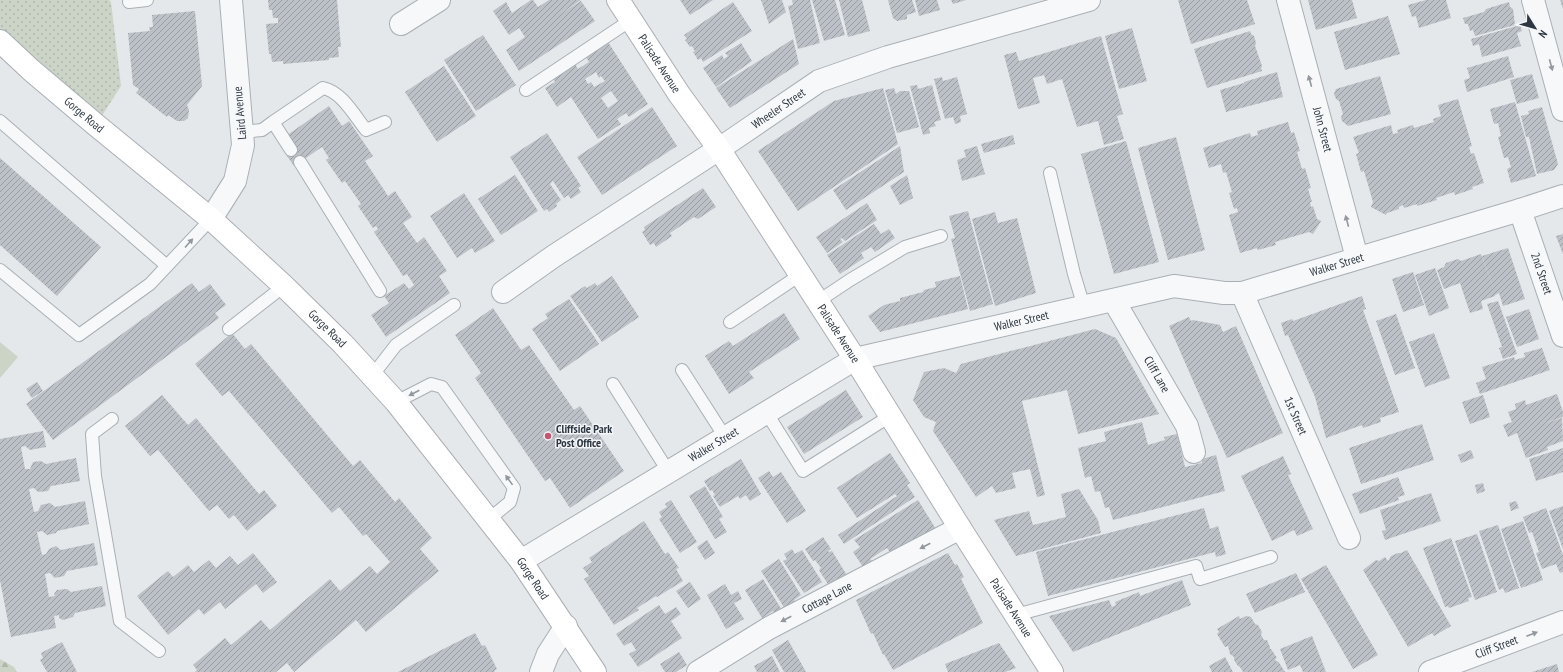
<svg xmlns="http://www.w3.org/2000/svg" width="1563" height="672" viewBox="0 0 1563 672" font-family="'PT Sans Narrow',sans-serif">
<style>
.grass{fill:#cbd4c6}
.forest{fill:url(#forest-firs)}
.park{fill:url(#park-dots)}
.building{fill:url(#building-hatch);fill-rule:evenodd}
.lines{fill:none;stroke-linecap:round;stroke-linejoin:round}
.service-casing{stroke:#a9afb5;stroke-width:14}
.minor-casing{stroke:#a9afb5;stroke-width:24}
.tertiary-casing{stroke:#a9afb5;stroke-width:24}
.secondary-casing{stroke:#a9afb5;stroke-width:24}
.service{stroke:#f7f8f9;stroke-width:12}
.minor{stroke:#f7f8f9;stroke-width:22}
.tertiary{stroke:#f7f8f9;stroke-width:22}
.secondary{stroke:#fff;stroke-width:22}
.oneway{fill:#92989e}
.poi-dot{fill:#c45670;stroke:#f4f6f8;stroke-width:1.5}
.labels{text-anchor:middle;stroke-width:3;stroke-linejoin:round;paint-order:stroke}
.street-label{font-size:12px;fill:#2d3742;stroke:#f4f6f8}
.poi-label{font-size:12px;font-weight:bold;fill:#2d3742;stroke:#f4f6f8;text-anchor:start}
</style>
<defs>
<pattern id="forest-firs" width="22" height="20" patternUnits="userSpaceOnUse"><rect width="22" height="20" fill="#cbd4c6"/><path d="M5 1l3.5 6h-7zM16 11l3.5 6h-7z" fill="#afb7ab"/></pattern>
<pattern id="park-dots" width="8" height="8" patternUnits="userSpaceOnUse"><rect width="8" height="8" fill="#cbd4c6"/><path d="M2 2h.1M6 6h.1" fill="none" stroke="#afb7ab" stroke-width="1.8" stroke-linecap="round"/></pattern>
<pattern id="building-hatch" width="6" height="6" patternUnits="userSpaceOnUse"><rect width="6" height="6" fill="#bcc1c7"/><path d="M-1 1l2-2M0 6l6-6M5 7l2-2" fill="none" stroke="#999ea3"/></pattern>
</defs>
<rect width="100%" height="100%" fill="#e4e8eb"/>
<!-- grass -->
<path class="grass" d="M0,342l18,15 -18,21z"/>
<!-- forest -->
<path class="forest" d="M0,659l14,8 3,5h-17z"/>
<!-- park -->
<path class="park" d="M0,0h109l2,2 10,84 -25,39 -96,-84z"/>
<!-- building -->
<path class="building" d="M268,0h69l4,47h-3l1,10 -10,1v2l-46,4v-3l-11,1 -1,-8h-2l-3,-30 12,-1v-5h-5l-1,-8h-3z
M531,0h2l5,7 11,-7h32l-21,14 21,-13 14,20 -76,50 -13,-21 19,-13 -6,-9 -10,7 -16,-24 13,-9 6,11z
M680,0h33l-23,15z
M761,0h21l4,12 -17,12z
M792,0h18l10,43 -22,6 -10,-43 5,-1z
M812,0h23l10,35 -21,6z
M839,0h23l8,31 -22,6z
M888,0h24l4,12 -9,3v4l-10,2 -4,-3z
M915,0h22l3,10 -21,6z
M951,0h15l-13,4z
M1178,0h69l8,24 -64,20z
M1308,0h44l5,18 -41,12z
M1426,0h20l5,18 -32,10 -3,-12 -4,1 -4,-12z
M1560,0h3v9z
M733,2l19,29 -49,31 -2,-4 -3,2 -5,-8 2,-1 -3,-5 -2,1 -5,-7 2,-1 -3,-4z
M1509,2l1,5 3,2 2,16 -40,11 -2,-6 -3,1 -2,-7h-3l-2,-6 21,-6 2,-3z
M195,11l7,75 -15,19 2,5 -1,8 -4,3h-7l-9,-6 -1,2 -31,-24 3,-4 -6,-4 -5,-52 22,-2 -1,-4h4l-1,-12z
M1388,16l12,38 -55,16 -11,-38z
M1520,25l2,6 -5,2 4,13 -39,11 -3,-13 -6,2 -2,-7z
M1132,28l15,53 -28,8 -14,-53z
M1250,31l1,3 3,2 2,7 -1,3 7,20 -1,2 1,3 -55,17 -13,-39z
M483,35l33,50 -40,26 -32,-51z
M1101,36l22,78 -6,2 7,23 -20,6 -6,-24 -21,6 -15,-48 -15,5 -3,-9 -11,3 7,25 -22,6 -14,-54 12,-3 3,9z
M793,39l6,25 -69,44 -14,-20z
M608,42l40,62 -19,13 -3,-4 -9,6 4,5 -23,15 -27,-42 -14,10 -12,-19 10,-6 -2,-4 22,-14 3,5 11,-7 -3,-5zM596,72l3,6 2,-2 4,5 -11,6 -3,-5 -3,2 -3,-5zM611,91l7,10 -10,7 -7,-10z
M741,43l11,18 -36,26 -13,-19 19,-13 2,4 4,-3 -3,-3z
M1508,56l6,21 -47,15 -3,-12 6,-2 -3,-10z
M444,66l32,50 -39,26 -32,-50z
M1277,72l6,25 -57,15 -6,-22 24,-7v-1z
M1532,74l7,24 -22,6 -7,-24z
M1380,76l11,38 -43,12 -6,-5 -1,-4 2,-3 -4,-13 -3,-2 -2,-5 2,-5z
M942,77l1,4 14,-4 10,37 -7,2 1,6 -6,2 -2,-7 -8,2 -11,-40z
M917,85l1,4 14,-4 9,35 -7,2 2,4 -7,2 1,5 -7,2 -13,-49z
M883,88l15,56 -100,67 -40,-60 76,-50z
M894,88l2,6 4,-3h9l10,36 -22,6 -12,-43z
M1458,99l14,47 -3,1 2,7 3,-1 10,30 -12,4 1,2 -18,6 -1,-3 -18,6 1,2 -20,6v-2l-13,4 -1,-3 -4,2v2l-12,4 -1,2 -15,-8 2,-5 -9,-31 -3,1 -5,-18 3,-1 -6,-16 38,-12 2,9 5,-1 -1,-3 16,-5 1,3 20,-6 -1,-3 8,-3 -3,-11z
M1515,102l21,74 -25,7 -4,-14 4,-2 -3,-10 -4,1 -6,-21 3,-1 -3,-13 -4,1 -4,-15z
M329,106l13,20 7,-5 24,35 -8,5 23,35 7,-5 17,26 -9,6 14,20 7,-6 23,34 -8,5 11,17 -64,44 -15,-22 18,-12 -5,-7 20,-13 5,6 5,-4 -7,-11 -4,2 -29,-44 4,-3 -2,-3 -3,2 -15,-22 3,-2 -16,-23 -3,2 -16,-23 3,-2 -7,-11 -28,19 -9,-13 6,-4 -8,-11z
M652,107l25,39 -75,49 -25,-38z
M1542,107l16,57 -4,6 -17,4 -8,-37h-3l-5,-21 8,-2 -1,-3z
M1288,122l3,11 3,-1 6,19 -3,1 5,17 3,-1 6,20 -3,1 4,13h-2l1,5 2,-1 4,13 4,2 -8,13 -4,-2 -34,10 1,3 -18,5 -1,-2 -17,5 -11,-38 9,-3 -1,-4 -3,1 -5,-16 3,-1 -6,-20 -3,1 -2,-9 -12,4 -6,-20 47,-15 1,4 7,-2 -1,-4z
M547,133l34,53 -3,2 3,4 -10,7 -3,-4 -4,3 -11,-17 -3,3 11,16 -5,4 1,2 -8,6 -2,-3 -3,2 -34,-54z
M1013,135l2,9 -31,9 -3,-9z
M1176,137l29,113 -37,10 -30,-112z
M1126,141l33,121 -45,12 -33,-120z
M900,146l4,26 -58,38 -13,-20z
M977,146l8,28 -23,7 -5,-21 9,-3 -2,-7z
M0,158l101,89 -44,49 -57,-51z
M515,175l23,36 -37,24 -23,-36z
M907,175l6,23 -13,7 -10,-19z
M703,188l13,19 -18,12 -4,-2 -24,16 2,3 -16,11 -2,-4 -4,2 -8,-13 3,-2 -1,-3z
M464,193l31,48 -20,12 -3,-5 -15,10 -27,-42z
M867,203l10,17 -32,21 -3,-3 -2,1 3,3 -16,11 -11,-16z
M968,211l25,93 -23,7 -19,-72 4,-1 -6,-22z
M995,212l11,41 -8,-30 19,-5 19,75 -41,13 -23,-87z
M874,224l7,10 8,-5 6,9 -20,14 -4,-5 -10,6 3,5 -24,16 -13,-19z
M1563,234v20l-7,-18z
M1508,248l17,51 -22,7 -4,-13 -4,2v1l-14,5 2,8 -13,4 -10,-30 -16,6 -7,-19 7,-3 2,-4 12,-4 3,2 20,-7 14,39 -13,-37z
M1435,268l14,40 -20,8 -14,-41z
M1413,272l11,33 -21,7 -11,-33z
M612,276l27,41 -37,25 -32,-46 15,-10 2,2 8,-5 2,3z
M960,276l8,33 -88,23 -12,-16 16,-11 16,-4v-3l23,-6 1,-2 12,-3 -1,-5z
M192,283l7,9 11,-8 16,21 -11,8 4,5 -166,122 -27,-36z
M1362,296l4,13 -3,1 36,102 -19,6 1,4 -18,6 -1,-3 -36,13 -11,-41 -27,-62 -3,1 -4,-13 11,-4 1,2z
M569,299l30,45 -39,27 -28,-42 16,-11 -3,-4z
M1498,301l19,53 -14,5 -4,-11 3,-1 -15,-43z
M493,308l28,42 8,-5 45,65 6,-4 44,65 -54,37 -20,-30 -5,3 -70,-103 6,-5 -26,-38z
M1529,309l10,30 -22,8 -11,-30z
M784,313l16,26 -51,33 5,6 -25,16 -24,-38 24,-15 4,5z
M1396,314l19,54 -20,7 -19,-54z
M1189,317l2,4 2,-1 27,5 3,7 13,-6 47,107 -56,25 -58,-132z
M1095,329l21,9 43,76 -81,20 -11,-44 -45,11 23,94 -8,2 -7,-28 -18,4 4,15 -20,5 -4,-7 -16,11 -43,-66 3,-9 -12,-5 -11,-17 11,-28 20,-4 12,5 5,-9z
M232,333l13,16 6,-5 102,122 7,-6 35,42 4,-4 33,40 -12,11 19,22 -73,61 -10,-12 -62,52 -7,-9 -11,9h-81l2,-2 -4,-5 32,-27 6,7 30,-25 9,10 60,-51 10,12 30,-25 7,8 13,-12 -24,-28 -3,2 -24,-29 -7,6 -103,-122 -7,5 -27,-32z
M1434,333l16,45 -25,9 -16,-45z
M1542,348l8,22 -70,24 -4,-11 10,-4 -4,-12 32,-10 1,3 10,-3 -1,-4z
M37,382l6,9 -11,7 -6,-9z
M846,390l17,27 -59,37 -17,-27z
M1557,394l6,18v5l-21,7 20,-6 1,23 -16,6 1,3 -22,8 -9,-25 -9,4 -5,-12 9,-3 -4,-10 8,-3 -1,-5 10,-4 1,5z
M162,395l26,30 8,-7 63,76 5,-4 13,16 -30,25 -13,-16 -5,4 -12,-14 -8,6 -51,-61 -8,6 -25,-30z
M1483,395l7,22 -20,7 -8,-22z
M1142,422l6,23 17,-5 -1,-3 13,-3 8,33 17,-4v-4l14,-4 9,36 -112,29 -4,-13 -4,1 -5,-17 -5,1 -4,-16 -6,2 -7,-30 28,-7 -2,-9z
M1422,424l12,36 -73,24 -12,-36z
M43,431l3,16 -16,3 -5,-4 -4,1 4,22h5l3,-7 8,-1 5,3 30,-6 4,23 -29,5 -3,5 -10,1 -4,-4 -5,1 5,23 4,-1 3,-6 9,-2 5,4 30,-6 4,23 -32,7 -1,2 -9,2 -5,-4 -5,1 5,23 4,-1 3,-5 7,-3 5,4 33,-7 4,22 -31,6 -3,5 -9,2 -5,-5 -5,1 4,23 6,-1 -1,-2 3,-4 10,-1 4,3 31,-6 4,20 -31,7 -2,4 -10,3 -4,-2v-3l-5,1 2,12 -45,9 -11,-57v-141z
M1563,448v24l-27,9 -7,-22z
M1471,450l3,8 -13,5 -3,-8z
M890,453l20,30 -3,2 8,12 -71,47 -6,-9 59,-39 -2,-2 -38,24 -20,-30z
M1283,456l8,18 -3,1 25,54 -16,7 -3,-6 -22,11 -31,-65z
M741,459l20,35 -11,7 -4,-6 -6,4 -2,-3 -18,11 -7,-11 2,-1 -3,-5 -2,1 -6,-10z
M769,471l4,6 8,-5 25,39 -19,12 -29,-45z
M1398,477l7,18 -7,2 1,3 -39,14 -8,-20z
M1483,483l2,8 -8,3 -2,-9z
M705,486l18,31 -4,2 8,13 -12,7 -26,-43z
M1079,489l19,31 3,13 -85,23 -22,-36 35,-9 4,14 33,-8 -5,-23z
M1431,493l10,28 -56,19 -3,-9 4,-1 -6,-20z
M671,500l26,42 -17,11 -21,-34 3,-2 -3,-5 8,-5 -2,-3z
M918,500l21,34 -46,22 -6,-8 -17,11 2,2 -9,6 -10,-15 7,-5 -6,-7z
M1516,501l3,7 -8,3 -2,-8z
M1563,506v43l-14,-38z
M1204,508l6,21 8,-3 8,28 -10,3 -1,-5 -167,44 -12,-44z
M1546,508l17,47v17l-3,1 -4,-9 -14,5 -6,-16 3,-1 -7,-20 -3,1 -6,-16z
M644,521l21,33 3,-2 11,16 -3,1 7,12 -26,16 -1,-1 -19,12 2,2 -25,15 -30,-46 5,-3 -6,-8 9,-6 -3,-4z
M1523,521l20,59 -22,8 -20,-59z
M1498,525l21,63 -14,5 -2,-5 -4,2 -20,-59z
M1477,534l20,58 -22,8 -20,-59z
M823,537l8,12 -3,2 1,1 3,-1 16,26 -17,12 -12,-19 2,-2 -6,-8 -2,1 -8,-12z
M1451,538l21,59 -4,1 1,3 -20,7 -1,-2 -3,1 -22,-59z
M707,540l8,13 -10,7 -8,-13z
M792,549l3,5 7,-4 20,32 -18,11 -21,-32 4,-2 -3,-5z
M1407,550l44,76 -17,10 -2,-3 -24,14 -45,-77 13,-10 3,1 6,-4 3,4 3,-5 7,-3h3z
M253,553l24,29 -14,11 -7,-9 -31,25 -5,-7 -16,13 -5,-6 -31,26 -31,-39 31,-25 5,6 15,-12 6,7 15,-12 7,8 14,-12 8,9z
M948,553l7,12 2,-1 7,13 -3,2 22,44 -90,47 -9,-16 -1,1 -10,-22 -2,1 -15,-34z
M779,559l22,36 -7,5 2,3 -11,6 -24,-38z
M1326,565l52,90 -25,14 -52,-90z
M1296,573l9,19 -50,21 -9,-19z
M763,579l20,33 -7,4 -3,-5 -11,7 -17,-28z
M1182,580l9,25 -118,47 -24,-36 60,-16 3,7 4,-2 -1,-3 24,-10 1,4z
M690,582l11,17 -13,9 -12,-17z
M725,584l6,11 7,-4 4,8 -8,4 10,16 -18,10 -19,-34z
M659,605l6,9 11,-7 5,7 -10,7 11,17 -44,29 -9,-13 7,-4 -5,-8 -7,4 -8,-12z
M1239,616l1,3 6,-3 5,1 4,7 3,1 4,7 -1,3 3,5h3l3,7v2h1l6,9 -2,1 2,3 1,-1 7,11h-42l-3,-5 -2,-1 -4,-6v-3l-4,-3 -2,-8 -3,1 -8,-13 2,-2 -2,-3z
M475,633l7,13 3,-1 12,24 -3,2 1,1h-97z
M1312,636l14,36h-23l-3,-7 -12,5 -8,-21z
M788,640l18,32h-22l-12,-22z
M62,642l15,30h-30l-7,-12 3,-2 -2,-5z
M999,643l17,25 -11,4h-57l-3,-8z
M679,652l8,13 -11,7h-11l-5,-8z
M772,656l8,16h-23l-3,-6z
M1225,657l8,15h-21l-3,-6z
M1557,664l2,8h-27z"/>
<g class="lines">
<!-- service casing -->
<g class="service-casing">
<path id="service" d="M129,2l18,-2
M526,90l105,-70
M0,121l167,145
M273,122l50,-34c19,4 31,27 43,42l19,-8
M242,132l20,-2 11,-8 18,28
M300,162l80,129
M1050,173l24,101 10,33
M0,270l79,65 71,-51 61,-65
M817,302l33,-22 55,-33 36,-11
M730,322l70,-47
M229,329l55,-43
M682,370l43,67
M372,376l24,-31 58,-40
M613,384l55,87
M396,402l35,-18 11,3 72,101 -4,14 -22,18
M766,412l37,59 87,-55
M112,419l-20,15 3,42 25,145 39,30
M1016,615l180,-49 4,13 71,-22"/>
</g>
<!-- minor casing -->
<g class="minor-casing">
<g id="minor">
<path id="s1" d="M1288,0l69,258"/>
<path d="M1533,0l30,110"/>
<path d="M401,24l38,-24"/>
<path id="s2" d="M1520,210l43,126"/>
<path d="M211,219l24,-38 8,-36 -12,-145"/>
<path id="s3" d="M503,292l51,-36 165,-107 100,-68 69,-24 201,-57"/>
<path id="s4" d="M1242,293l107,245"/>
<path id="s5" d="M1114,301l73,125 7,26"/>
<path d="M541,672l7,-18 18,-28"/>
<path id="s6" d="M698,672l71,-44 191,-100"/>
<path id="s7" d="M1430,672l133,-50"/>
</g>
</g>
<!-- tertiary casing -->
<g class="tertiary-casing">
<g id="tertiary">
<path id="s8" d="M521,561l334,-202 319,-73 50,7h18l278,-83 43,-14"/>
</g>
</g>
<!-- secondary casing -->
<g class="secondary-casing">
<g id="secondary">
<path id="s9" d="M618,0l61,94 40,55 136,210 105,169 92,144"/>
<path id="s10" d="M0,41l31,29 65,55 115,94 73,67 59,58 53,58 125,159 74,111"/>
</g>
</g>
<!-- service -->
<use href="#service" class="service"/>
<!-- minor -->
<use href="#minor" class="minor"/>
<!-- tertiary -->
<use href="#tertiary" class="tertiary"/>
<!-- secondary -->
<use href="#secondary" class="secondary"/>
</g>
<!-- one-way arrows -->
<defs><path id="oneway-solid" d="M-6-.8H1V-3.2L6.5 0L1 3.2V.8H-6Z"/></defs>
<g class="oneway">
<use href="#oneway-solid" transform="translate(1551 65) rotate(75)"/>
<use href="#oneway-solid" transform="translate(1310 81) rotate(-105)"/>
<use href="#oneway-solid" transform="translate(1347 221) rotate(-105)"/>
<use href="#oneway-solid" transform="translate(189 243) rotate(-48)"/>
<use href="#oneway-solid" transform="translate(414 393) rotate(152)"/>
<use href="#oneway-solid" transform="translate(509 480) rotate(-126)"/>
<use href="#oneway-solid" transform="translate(925 546) rotate(152)"/>
<use href="#oneway-solid" transform="translate(786 619) rotate(152)"/>
<use href="#oneway-solid" transform="translate(1532 634) rotate(-21)"/>
</g>
<!-- markers -->
<circle class="poi-dot" cx="548" cy="436" r="4"/>
<g class="labels">
<!-- street labels -->
<g class="street-label">
<text dy="4" stroke="none"><textPath href="#s9" startOffset="76">Palisade Avenue</textPath></text>
<text dy="4" stroke="none"><textPath href="#s3" startOffset="331">Wheeler Street</textPath></text>
<text transform="translate(240 113) rotate(-95)" y="4">Laird Avenue</text>
<text dy="4" stroke="none"><textPath href="#s10" startOffset="112">Gorge Road</textPath></text>
<text dy="4" stroke="none"><textPath href="#s1" startOffset="134">John Street</textPath></text>
<text dy="4" stroke="none"><textPath href="#s8" startOffset="885">Walker Street</textPath></text>
<text dy="4" stroke="none"><textPath href="#s2" startOffset="67">2nd Street</textPath></text>
<text dy="4" stroke="none"><textPath href="#s8" startOffset="561">Walker Street</textPath></text>
<text dy="4" stroke="none"><textPath href="#s10" startOffset="436">Gorge Road</textPath></text>
<text dy="4" stroke="none"><textPath href="#s9" startOffset="400">Palisade Avenue</textPath></text>
<text dy="4" stroke="none"><textPath href="#s5" startOffset="85">Cliff Lane</textPath></text>
<text dy="4" stroke="none"><textPath href="#s4" startOffset="134">1st Street</textPath></text>
<text dy="4" stroke="none"><textPath href="#s8" startOffset="225">Walker Street</textPath></text>
<text dy="4" stroke="none"><textPath href="#s10" startOffset="760">Gorge Road</textPath></text>
<text dy="4" stroke="none"><textPath href="#s6" startOffset="149">Cottage Lane</textPath></text>
<text dy="4" stroke="none"><textPath href="#s9" startOffset="724">Palisade Avenue</textPath></text>
<text dy="4" stroke="none"><textPath href="#s7" startOffset="71">Cliff Street</textPath></text>
</g>
<!-- poi labels -->
<g class="poi-label">
<text x="556" y="433">Cliffside Park<tspan x="556" dy="14">Post Office</tspan></text>
</g>
</g>
<!-- north arrow -->
<g transform="translate(1535 28) rotate(127)" stroke="#f4f6f8" stroke-width="3" paint-order="stroke">
<path d="M0-3L7 15L0 10L-7 15Z" fill="#2d3742"/>
<text y="-6" font-size="11" font-weight="bold" text-anchor="middle" fill="#2d3742">N</text>
</g>
</svg>
